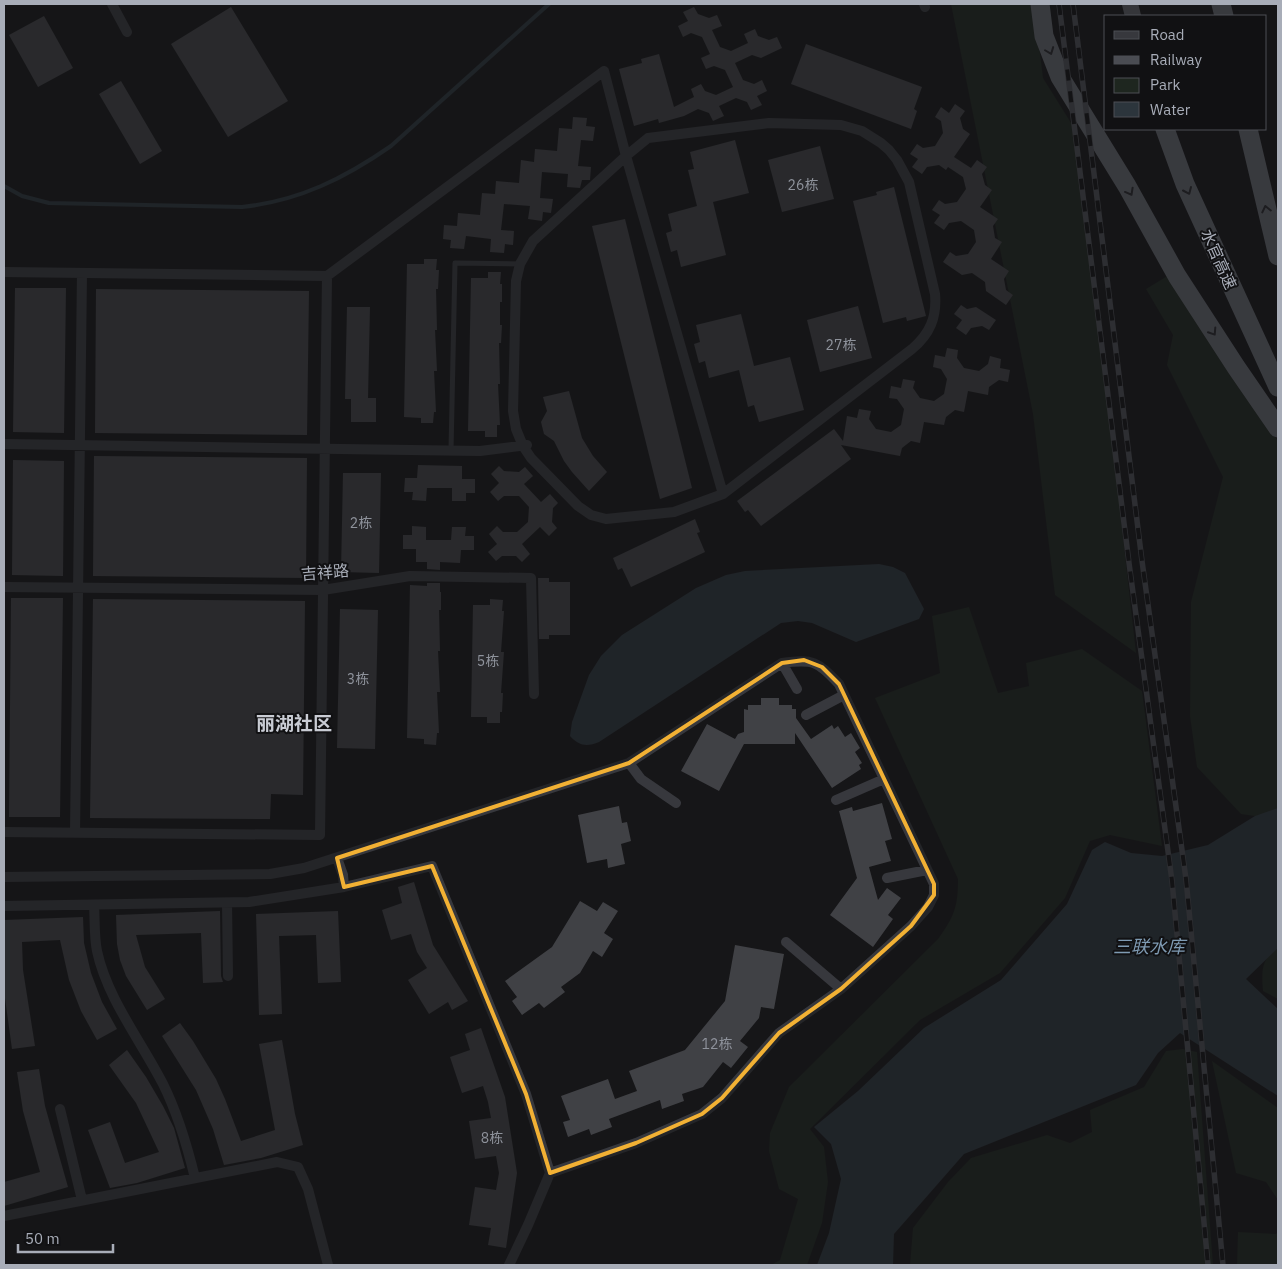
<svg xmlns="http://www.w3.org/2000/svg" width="1282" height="1269" viewBox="0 0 1282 1269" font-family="'IBM Plex Sans','Noto Sans SC',sans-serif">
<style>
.green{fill:#1e261f}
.water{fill:#2c353c}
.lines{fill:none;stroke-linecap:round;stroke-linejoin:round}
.stream{stroke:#2c353c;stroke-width:4}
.building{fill:#404145}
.service{stroke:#37383d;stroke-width:5}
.minor{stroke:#37383d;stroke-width:10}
.trunk{stroke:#5b5e65;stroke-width:16}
.motorway{stroke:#63666e;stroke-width:19}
.rail-casing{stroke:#4a4c52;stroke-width:5.5}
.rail{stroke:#111113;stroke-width:4;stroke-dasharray:11;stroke-linecap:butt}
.oneway{stroke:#26262a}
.marked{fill:none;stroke:#f2b134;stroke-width:4;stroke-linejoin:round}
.labels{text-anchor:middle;stroke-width:4;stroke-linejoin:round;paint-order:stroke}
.number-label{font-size:14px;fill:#8e929b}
.street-label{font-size:16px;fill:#a8adb8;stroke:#111113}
.water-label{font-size:18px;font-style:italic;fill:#7f9bb3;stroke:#111113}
.quarter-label{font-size:19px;font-weight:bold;fill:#c9ccd4;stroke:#111113}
</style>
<rect width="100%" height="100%" fill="#161618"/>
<!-- green -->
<path class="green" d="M951,4h83l9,74 35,56 58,519 -81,-58 -22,-181z
M1169,275l109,166v369l-17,7 -20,-3 -44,-47 -7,-51 1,-114 32,-125 -56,-112 6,-30 -27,-46z
M969,607l29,86 31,-7 -3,-23 56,-14 60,42 20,155 -52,-11 -20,6 -25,57 -65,75 -80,47 -110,109 14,18 4,35 -6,41 -15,42h-36l9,-5 18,-61 -19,-10 -10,-38 1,-18 19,-46 149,-148c16,-22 20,-32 20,-60l-83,-181 65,-25 -8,-57z
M1278,944v55l-15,-8c-2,-23 -1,-30 15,-47z
M1183,1049l14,3 16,213h-303l3,-37 35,-46 23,-24 76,-23 23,8 22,-11 -2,-22 54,-23 22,-36z
M1212,1061l66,47v92l-12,-18 -30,-9z
M1238,1232l38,2 2,-2v33h-41z"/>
<!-- water -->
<path class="water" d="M879,564l14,3 12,6 19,36 -5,10 -63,23 -44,-19 -14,-2 -17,2 -182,119c-12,5 -20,4 -29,-6l2,-14 17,-47 12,-19 21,-21 74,-47 30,-13 19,-4z
M1278,808v140l-32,31 32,30v87l-98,-63 -22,20 -22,32 -172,69 -70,80 -1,31h-76l12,-32 12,-54 -10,-35 -17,-17 44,-36 66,-63 77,-48 66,-76 25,-54 13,-8 26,11 31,3 46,-11 47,-29z"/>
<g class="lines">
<!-- stream -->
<path class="stream" d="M4,186l18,10 27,7 193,4c57,-6 103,-29 149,-61l158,-142"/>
</g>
<!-- building -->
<path class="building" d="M231,7l57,94 -60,36 -57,-93z
M694,7l4,7 11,4 8,-3 5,11 -10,4 8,17 11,4 17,-8 -4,-9 11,-5 3,7 11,4 8,-3 5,11 -21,10 -9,-3 -17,8 8,17 11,4 8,-4 5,11 -10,5 5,9 -11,5 -4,-8 -11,-4 -17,8 5,10 -11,5 -4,-8 -11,-4 -14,7 -25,7 -1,-4 -24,7 -15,-57 23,-6 -1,-4 18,-5 15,53 20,-10 -3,-8 10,-5 4,7 11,4 17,-8 -8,-17 -11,-4 -8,3 -5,-11 9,-4 -8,-17 -11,-4 -8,4 -5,-11 10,-5 -5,-9z
M44,16l29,52 -35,19 -29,-52z
M806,44l116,43 -8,22 3,2 -6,18 -120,-45z
M121,81l41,70 -22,13 -41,-70z
M955,104l10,7 -5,7 3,11 7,5 -16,23 17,11 6,-8 10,7 -5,7 3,11 7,5 -12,17 18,12 -5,7 2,12 7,4 -11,17 18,12 -5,8 2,11 7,5 -7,10 -20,-14 -1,-9 -13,-9 -10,2 -19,-13 7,-10 6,4 12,-2 8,-12 -2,-12 -13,-9 -12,2 -5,7 -10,-7 6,-8 -8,-5 7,-10 6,4 12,-2 9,-13 -3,-12 -15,-10 -2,3 -7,-5 -12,2 -5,7 -10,-7 6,-8 -8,-5 7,-10 6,4 12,-2 8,-13 -2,-12 -6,-4 6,-10 8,6z
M573,117l14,1 -1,8 9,1 -2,14 -12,-1 -3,26 13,1 -1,13h-8l-2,8 -13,-1 1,-13 -26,-2 -2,26 13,1 -2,14 -8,-1 -1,9 -14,-2 2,-13 -26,-2 -3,26 13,1 -1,14 -8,-1 -1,9 -14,-1 1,-13 -25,-3 -2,13 -14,-1 1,-8 -8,-1 1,-14 13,1 1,-13 22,2 2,-22 13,1 1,-13 23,2 2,-23 13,2 1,-13 22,2 2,-23 13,1z
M735,140l14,53 -36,9 13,53 -45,12 -4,-17 -6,2 -5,-19 6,-2 -4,-17 29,-8 -9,-36 6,-1 -4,-17z
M820,146l14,53 -52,13 -14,-52z
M894,187l32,129 -19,5 -1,-4 -23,6 -30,-122 24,-6 -1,-3z
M625,219l67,269 -32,11 -68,-273z
M424,259h13l-1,11h3l-1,19h-2l1,41h-2l2,41h-3l2,41h-2l-1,11h-12v-5l-17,-1 3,-153h17z
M488,272h13l-1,12h2v18h-2v23h2l-1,18h-2l1,41h-2l2,41h-3v12h-12v-6h-17l3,-153h17z
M15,288h51l-2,145 -51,-1z
M96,289l213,2 -2,144 -212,-2z
M961,305l6,4 9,-2 20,13 -7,10 -7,-4 -11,2 -5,7 -10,-7 6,-8 -8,-6z
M858,306l14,52 -52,14 -13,-52z
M347,307h23l-2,91h8v24h-25v-23h-6z
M741,314l13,52 36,-9 14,53 -45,12 -5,-17 -6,2 -9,-37 -30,8 -4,-17 -6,2 -5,-19 6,-2 -4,-17z
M947,348l11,2 -1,8 7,10 15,3 9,-7 2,-8 11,3 -1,9 10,2 -2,12 -9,-2 -10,7 -1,8 -20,-4 -4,21 -9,-2 -9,7 -2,8 -20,-3 -4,21 -9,-2 -9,7 -2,8 -59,-11 10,14 -90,67 -13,-16 -3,2 -8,-11 97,-72 9,12 4,-25 10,2 2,-9 12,2 -2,8 7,10 15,3 10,-7 3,-16 -7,-10 -8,-1 2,-12 10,2 2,-9 12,2 -2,7 7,10 14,3 10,-7 3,-15 -6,-10 -8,-2 2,-12 10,2z
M569,391l13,47 11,18 14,16 -18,19 -17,-19 -8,-11 -10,-20 -10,-7 -3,-12 6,-11 -4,-14z
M94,456l213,2 -1,120 -213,-2z
M13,460l51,1 -1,115 -51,-1z
M418,465l44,1v13h13v14h-9v8h-14v-13h-25l-1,13 -14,-1 1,-8h-9l1,-14h12z
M499,466l5,5 15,1 6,-5 8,9 -9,8 17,18 9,-8 8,9 -5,5 -1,14 5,6 -8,8 -9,-9 -18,17 8,10 -8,8 -6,-6h-14l-6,5 -8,-9 9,-8 -8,-10 8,-8 6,6h14l11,-10 1,-15 -10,-11h-15l-6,5 -8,-9 9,-9 -8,-9z
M343,473h38l-2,100 -38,-1z
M695,519l5,13 -3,1 8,19 -74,35 -9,-19 -4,2 -5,-12z
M412,526l14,1v13h25l1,-13h14l-1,9h9v14h-13l-1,13 -20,-1v8l-13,-1v-7h-11v-13h-13v-14h9z
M538,578h11v4h21v53h-21v4h-10z
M427,583h13v9h1v18h-2l1,41h-2l2,41h-3l2,41h-2l-1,12 -12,-1v-5l-17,-1 3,-153 17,1z
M11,598h52l-3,219h-51z
M93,599l212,2 -2,194 -32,-1 -1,25 -180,-1z
M490,599l13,1 -1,11h2l-3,41h3l-3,41h2l-1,19h-2v11h-13v-6h-16l2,-112h17z
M340,609l38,1 -3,139 -38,-1z
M761,698h18v7h13v4h4v9l15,21 21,-14 2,4 4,-3 7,11 6,-4 9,15 -5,4 7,11 -3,2 2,4 -29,19 -37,-55v11h-51l-25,47 -38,-20 26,-47 28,15 3,-5 6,-2v-23l4,1v-5h13z
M882,803l10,36 -7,2 6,20 -22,6 9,33 9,-12 14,10 -13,17 5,4 -20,28 -43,-32 27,-37 -18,-67 13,-4 1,4z
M619,806l3,17 5,-1 4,19 -10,3 4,20 -17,4 -1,-9 -20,4 -9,-48z
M414,882l19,63 35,56 -16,9 -4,-8 -19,12 -21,-34 19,-12 -10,-16 -6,-18 -20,6 -9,-30 20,-7 -4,-16z
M580,901l17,10 6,-9 15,9 -14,22 9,6 -11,18 -9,-6 -13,22 -19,14 4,5 -21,16 -5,-5 -17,12 -10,-14 5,-4 -12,-16 47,-34z
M220,911l1,65 2,6 -20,1 -2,-50 -65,2 9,32 20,32 -18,11 -21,-34 -6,-16 -3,-16 -1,-29z
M338,911l3,71 -23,1 -2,-48 -37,1 3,78 -23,1 -3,-101z
M83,917l1,26 7,30 11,29 15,27 -20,11 -16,-29 -12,-31 -9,-40 -38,2 1,28 12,76 -23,3 -8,-58v-71z
M735,945l49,9 -10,55 -13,-2 -2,11 -19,23 8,6 -17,21 -8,-6 -20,25 -21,7 2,7 -22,8 -2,-9 -51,19 3,8 -21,8 -2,-6 -21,8 -5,-15 7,-2 -9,-24 47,-17 7,20 22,-8 -8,-20 56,-21 40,-49z
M180,1023l13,18 23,38 9,20 16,42 34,-11 -16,-86 23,-4 13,74 8,31 -42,13 -37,7 -11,-36 -17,-39 -34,-54z
M481,1028l24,69 12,76 -11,75 -18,-3 3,-17 -22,-3 6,-38 21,3 3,-17 -3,-17 -21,3 -6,-38 22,-3 -3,-16 -5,-16 -21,7 -12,-36 20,-7 -5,-16z
M127,1050l19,27 17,29 11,22 11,40 -48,15 -27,5 -22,-58 22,-8 15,41 34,-11 -23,-49 -27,-38z
M39,1069l6,37 23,81 -64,19v-24l36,-10 -17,-61 -6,-39z"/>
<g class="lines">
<!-- service -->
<path class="service" d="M451,450l4,-187 65,1"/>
<!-- minor -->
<path class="minor" d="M112,4l15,28
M924,4l1,3
M769,123l72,2 21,6 19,12 8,7 8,10 12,22 26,112c2,23 -5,40 -23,55l-189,145 -49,18 -68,7 -15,-4 -13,-9 -47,-48 -8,-12 -7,-17 -3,-18 3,-130 4,-17 13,-23 93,-85 22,-18z
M4,272l323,4 277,-205 22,85 97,338
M4,444l476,7 47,-6
M4,587l319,3 87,-14 121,2 3,116
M782,663l15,26
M806,715l38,-20
M629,763l12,16 35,24
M836,800l48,-21
M4,832l316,3 7,-559
M75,833l7,-560
M4,877l266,-3 34,-6 325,-105 153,-100c32,-4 35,-2 57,21l95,200v11l-6,12 -17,19 -70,63 -62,44 -57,65 -20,16 -66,29 -86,30
M887,878l40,-8
M344,887l88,-21 94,228 24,79 -22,52 -19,40
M227,903l1,73
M94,905c1,15 0,31 3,46 10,47 44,90 66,133 15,30 24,61 32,94
M4,906l245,-4 95,-15 -1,-12 -6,-17
M786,942l55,47
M60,1109l22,91
M4,1216l273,-54 21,5 10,22 20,76"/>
<!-- trunk -->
<path class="trunk" d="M1130,4l3,12"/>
<!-- motorway -->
<path class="motorway" d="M1040,4l4,32 16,41 67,109 50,90 59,91 42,61
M1221,4l3,12
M1165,129l20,55 93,203
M1248,129l30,127"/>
<!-- rail casing -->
<g class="rail-casing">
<path id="rail" d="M1059,4l70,559 43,318 36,384
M1073,4l69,557 44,318 37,386"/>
</g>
<!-- rail -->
<use href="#rail" class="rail"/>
</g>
<!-- one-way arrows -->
<defs><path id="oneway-chevron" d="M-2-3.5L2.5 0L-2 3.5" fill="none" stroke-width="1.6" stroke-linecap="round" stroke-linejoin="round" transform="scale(1.25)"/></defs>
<g class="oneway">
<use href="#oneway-chevron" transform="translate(1050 51) rotate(69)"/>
<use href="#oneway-chevron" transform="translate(1188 191) rotate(66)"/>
<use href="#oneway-chevron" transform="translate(1130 192) rotate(61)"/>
<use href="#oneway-chevron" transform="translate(1266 209) rotate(-103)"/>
<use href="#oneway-chevron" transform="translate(1213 332) rotate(57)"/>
</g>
<!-- marked area -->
<path d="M0 0H1282V1269H0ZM804,660l18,7 17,17 95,200v11l-23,31 -70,63 -62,44 -57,65 -20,16 -66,29 -86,30 -24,-79 -94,-228 -88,21 -7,-29 292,-95 153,-100z" fill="#161618" fill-opacity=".55" fill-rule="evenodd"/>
<path class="marked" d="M804,660l18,7 17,17 95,200v11l-23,31 -70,63 -62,44 -57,65 -20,16 -66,29 -86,30 -24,-79 -94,-228 -88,21 -7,-29 292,-95 153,-100z"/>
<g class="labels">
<!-- number labels -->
<g class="number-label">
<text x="803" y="190">26栋</text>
<text x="841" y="350">27栋</text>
<text x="361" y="528">2栋</text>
<text x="488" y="666">5栋</text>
<text x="358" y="684">3栋</text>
<text x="717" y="1049">12栋</text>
<text x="492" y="1143">8栋</text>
</g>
<!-- street labels -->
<g class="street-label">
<text transform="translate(1219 259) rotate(66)" y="6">水官高速</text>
<text transform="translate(325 572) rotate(-5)" y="6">吉祥路</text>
</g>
<!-- water labels -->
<g class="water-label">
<text x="1149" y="953">三联水库</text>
</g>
<!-- quarter labels -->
<g class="quarter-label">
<text x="294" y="730">丽湖社区</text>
</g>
</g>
<!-- border -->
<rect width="1282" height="1269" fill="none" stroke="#a8adb8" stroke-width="10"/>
<!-- legend -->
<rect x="1104" y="15" width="162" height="115" fill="#111113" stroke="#4d4f55"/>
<rect x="1114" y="31" width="25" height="8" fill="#37383d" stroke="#4d4f55"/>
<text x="1150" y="40" font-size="15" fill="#a8adb8">Road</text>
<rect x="1114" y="56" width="25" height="8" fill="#4a4c52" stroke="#4d4f55"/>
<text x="1150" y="65" font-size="15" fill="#a8adb8">Railway</text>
<rect x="1114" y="78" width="25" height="15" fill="#1e261f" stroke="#4d4f55"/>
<text x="1150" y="90" font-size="15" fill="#a8adb8">Park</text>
<rect x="1114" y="102" width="25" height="15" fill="#2c353c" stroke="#4d4f55"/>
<text x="1150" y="115" font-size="15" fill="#a8adb8">Water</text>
<!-- scale -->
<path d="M18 1244v8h95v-8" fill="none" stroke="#a8adb8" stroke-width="2.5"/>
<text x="25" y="1244" font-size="15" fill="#a8adb8" stroke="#111113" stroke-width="4" paint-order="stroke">50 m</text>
</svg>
